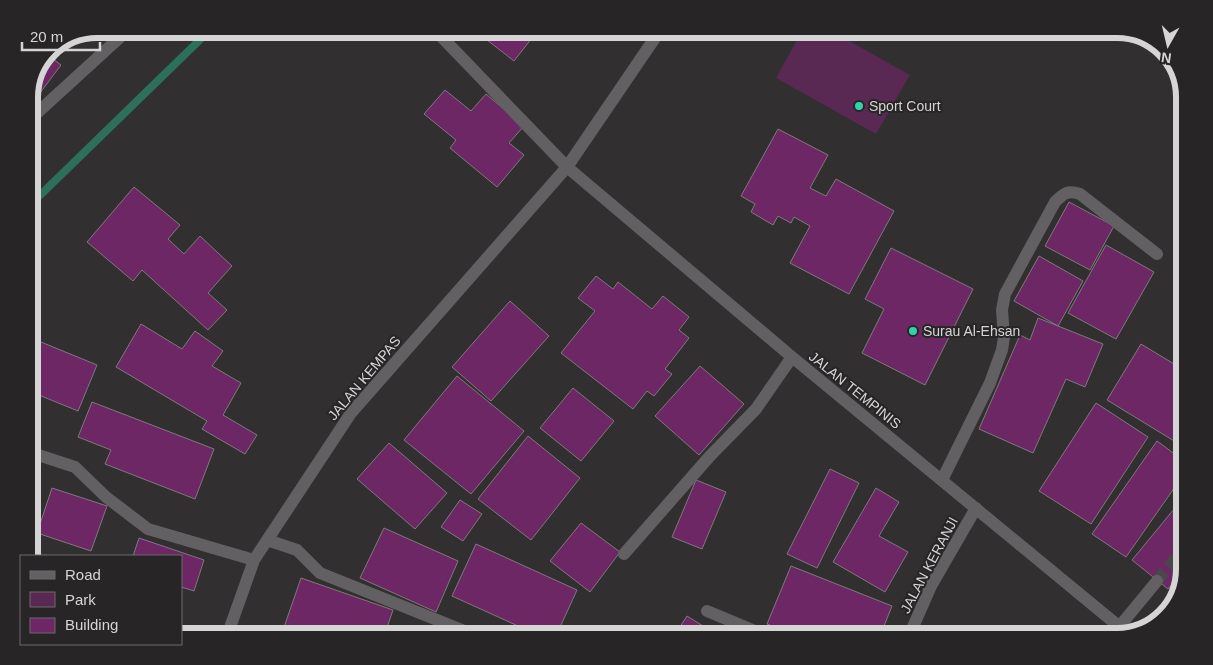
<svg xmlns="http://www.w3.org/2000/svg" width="1213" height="665" viewBox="0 0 1213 665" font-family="Arial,sans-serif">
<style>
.green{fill:#592853}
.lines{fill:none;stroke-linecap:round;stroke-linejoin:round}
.stream{stroke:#2c705b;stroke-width:8}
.building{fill:#6d2765;stroke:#7d7a7c}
.minor-tunnel{stroke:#4a4849;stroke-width:12;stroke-dasharray:12 6;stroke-linecap:butt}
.minor{stroke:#626062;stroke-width:12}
.poi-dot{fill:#30d4aa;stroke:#272526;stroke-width:2}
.labels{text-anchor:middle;stroke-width:4;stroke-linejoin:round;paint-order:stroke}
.poi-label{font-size:14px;fill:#d6d5d6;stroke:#272526;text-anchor:start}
.street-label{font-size:14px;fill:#d6d5d6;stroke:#272526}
.rim{fill:none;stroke:#d6d5d6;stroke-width:6}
</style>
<rect width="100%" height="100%" fill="#312f30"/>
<!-- green -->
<path class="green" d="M803,29h25l82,46 -34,59 -100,-56z"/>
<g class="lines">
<!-- stream -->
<path class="stream" d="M29,206l182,-177"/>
</g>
<!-- building -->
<path class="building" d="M354,29h13l-7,6z
M473,29h66l-25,32z
M46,54l15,11 -27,36 -5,-4v-5z
M445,90l26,21 15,-17 38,32 -15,17 15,12 -27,32 -47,-39 6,-8 -32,-26z
M778,129l50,26 -18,33 16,8 10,-17 58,32 -45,83 -59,-31 20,-37 -16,-9 -3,6 -13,-7 -5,9 -22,-13 4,-8 -14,-8z
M134,187l46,38 -12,14 16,15 16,-18 32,30 -24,27 19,17 -19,20 -66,-60 -9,11 -46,-39z
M1069,202l45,24 -24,44 -45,-24z
M1106,245l48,27 -38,67 -48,-26z
M891,248l82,41 -48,96 -63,-32 22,-44 -19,-10z
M1039,256l44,25 -25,45 -44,-25z
M596,276l17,13 5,-7 34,27 11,-13 26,21 -10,13 10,8 -24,31 7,5 -18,22 -7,-5 -14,18 -72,-56 34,-42 -17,-13z
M510,301l39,35 -58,65 -39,-34z
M1038,318l65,26 -18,43 -19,-8 -33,74 -54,-24 41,-94 10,5z
M141,324l41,25 13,-18 28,20 -11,15 29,17 -18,32 34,20 -12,19 -43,-25 5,-8 -91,-54z
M41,342l56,23 -19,46 -49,-20v-21z
M1141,344l43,26v77l-77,-47z
M700,366l44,38 -45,51 -44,-39z
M457,376l67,55 -53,63 -67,-54z
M573,388l41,33 -33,40 -41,-33z
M92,402l122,47 -19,50 -90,-35 6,-14 -33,-13z
M1096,403l52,34 -57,87 -52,-33z
M528,436l52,42 -49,62 -53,-41z
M1157,441l27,20v13l-58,83 -34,-23z
M389,443l58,50 -32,36 -58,-50z
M830,469l29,14 -42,85 -30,-14z
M696,480l30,12 -24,57 -30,-12z
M52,488l55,18 -16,45 -54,-18z
M876,488l23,14 -20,34 29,16 -23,40 -52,-30z
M1184,497v72l-16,20 -36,-29z
M460,500l22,14 -19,27 -22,-14z
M29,504l8,3 -8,21z
M581,523l39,29 -30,40 -40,-31z
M384,528l74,33 -22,51 -76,-34z
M139,538l65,22 -10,31 -13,-4v-31h-48z
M476,544l101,46 -21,46h-16l-88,-40z
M29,548l12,5 -1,3h-11z
M791,566l101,40 -12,30h-81l-32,-12z
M301,578l92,32 -9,26h-103z
M1180,588l-3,11 -5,5 -3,-2z
M687,616l32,20h-45z
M395,629l23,7h-26z"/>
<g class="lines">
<!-- minor-tunnel -->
<path class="minor-tunnel" d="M1157,581l27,-33"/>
<!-- minor -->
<path class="minor" d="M434,29l133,138 225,190 335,276
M29,122l8,-9 92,-84
M29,452l46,15 31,30 42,32 106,31
M942,480l48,-97 12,-33 2,-13 -2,-27 3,-16 50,-92c9,-9 13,-12 25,-8l77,60
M267,540l30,10 23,23 157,63
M624,554l86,-98 46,-47 36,-52
M707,611l60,25
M1119,627l38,-46
M227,636l27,-76 97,-147 216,-246 94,-138
M909,636l22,-50 45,-78"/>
</g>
<!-- markers -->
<g class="poi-dot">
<circle cx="859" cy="106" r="5"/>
<circle cx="913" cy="331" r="5"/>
</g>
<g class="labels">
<!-- poi labels -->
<g class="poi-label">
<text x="869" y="111">Sport Court</text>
<text x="923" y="336">Surau Al-Ehsan</text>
</g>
<!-- street labels -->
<g class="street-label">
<text transform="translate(364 378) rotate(-50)" y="5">JALAN KEMPAS</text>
<text transform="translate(855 390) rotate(39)" y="5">JALAN TEMPINIS</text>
<text transform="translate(929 565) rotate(-62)" y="5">JALAN KERANJI</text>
</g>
</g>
<!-- crop -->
<path d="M0 0H1213V665H0ZM97 38H1117A59 59 0 0 1 1176 97V569A59 59 0 0 1 1117 628H97A59 59 0 0 1 38 569V97A59 59 0 0 1 97 38Z" fill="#272526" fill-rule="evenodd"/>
<path class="rim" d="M97 38H1117A59 59 0 0 1 1176 97V569A59 59 0 0 1 1117 628H97A59 59 0 0 1 38 569V97A59 59 0 0 1 97 38Z"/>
<!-- legend -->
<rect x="20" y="555" width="162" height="90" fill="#272526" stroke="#6d6b6c"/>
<rect x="30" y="571" width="25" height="8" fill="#626062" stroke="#6d6b6c"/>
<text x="65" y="580" font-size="15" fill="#d6d5d6">Road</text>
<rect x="30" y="592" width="25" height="15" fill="#592853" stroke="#6d6b6c"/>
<text x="65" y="605" font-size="15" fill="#d6d5d6">Park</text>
<rect x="30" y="618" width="25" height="15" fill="#6d2765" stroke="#6d6b6c"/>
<text x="65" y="630" font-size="15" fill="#d6d5d6">Building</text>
<!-- north arrow -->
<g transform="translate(1168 45) rotate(188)" stroke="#272526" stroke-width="4" paint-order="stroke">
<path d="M0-4L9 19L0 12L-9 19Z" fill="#d6d5d6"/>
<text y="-8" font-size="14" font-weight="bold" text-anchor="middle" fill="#d6d5d6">N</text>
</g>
<!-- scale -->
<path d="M22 42v8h78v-8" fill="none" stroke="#d6d5d6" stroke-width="2.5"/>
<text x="30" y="42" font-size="15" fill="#d6d5d6" stroke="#272526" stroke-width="4" paint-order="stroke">20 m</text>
</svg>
